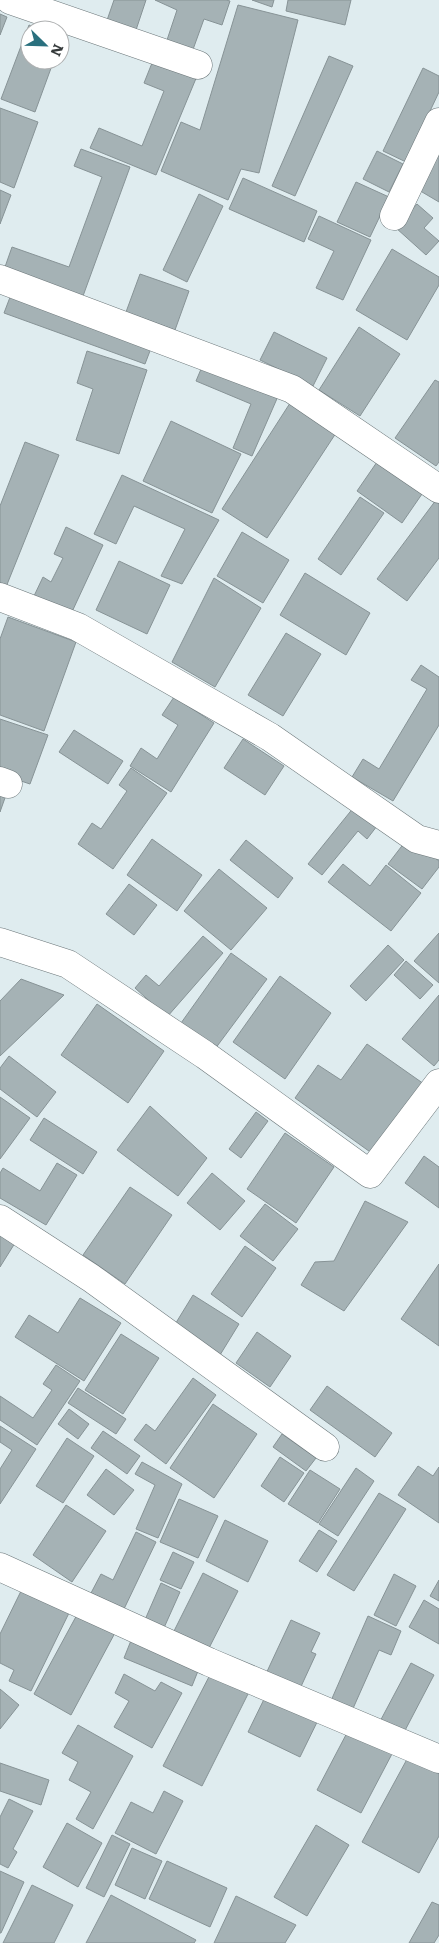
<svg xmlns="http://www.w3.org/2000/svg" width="439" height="1943" viewBox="0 0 439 1943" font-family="Literata,serif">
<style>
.building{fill:#a5b2b5;stroke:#879396}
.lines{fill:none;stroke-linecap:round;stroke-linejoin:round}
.street-casing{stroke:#6b7679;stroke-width:29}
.street{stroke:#fff;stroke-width:28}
</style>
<rect width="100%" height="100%" fill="#dfecef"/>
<!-- building -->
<path class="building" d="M114,0h32l-12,36 -29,-10z
M155,0h71l4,1 -8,24 -18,-6 -13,36 -26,-9 12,-36z
M252,0h22l-2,7z
M288,0h63l-6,25 -59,-14z
M238,5l60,15 -39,153 -18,-4 -13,31 -67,-29 20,-49 19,8z
M0,14l7,3 -7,18z
M29,25l13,5h-12v30h24l-19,52 -34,-13z
M329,56l24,10 -58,130 -23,-10z
M154,58l43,18 -41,99 -66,-27 9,-20 43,18 22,-55 -20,-8z
M423,68l16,8v16l-33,70 -23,-11z
M0,108l38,14 -24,66 -14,-6z
M81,149l49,18 -47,129 -78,-29 7,-20 57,20 33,-90 -28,-11z
M377,151l26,13 -14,28 -26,-13z
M439,152v50l-22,-13z
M243,178l74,33 -13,31 -75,-33z
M356,182l33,15 -19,40 -33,-15z
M0,190l11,5 -11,29z
M199,194l24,12 -36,76 -24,-12z
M417,204l16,14 -9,10 15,13 -13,14 -30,-27z
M319,216l52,24 -28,60 -27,-12 18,-37 -26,-12z
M392,249l47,28v8l-32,55 -51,-30z
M140,274l49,17 -14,39 -49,-18z
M12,292l141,51 -8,21 -141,-51z
M359,327l41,27 -40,62 -41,-26z
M274,332l53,26 -14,28 -53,-26z
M87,351l60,19 -28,84 -43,-14 17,-51 -16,-6z
M204,362l75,32 -27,62 -19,-8 18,-44 -55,-23z
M435,380l4,2v80l-3,4 -41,-28z
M292,400l46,30 -71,108 -45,-29z
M171,421l70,33 -29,59 -69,-32z
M25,442l34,13 -53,132 -6,-3v-78z
M377,462l45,32 -20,29 -45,-32z
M122,475l97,45 -37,64 -21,-8 24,-47 -51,-23 -18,38 -22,-10z
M360,497l24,16 -43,62 -23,-16z
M436,500l3,3v55l-32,43 -30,-22z
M66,527l37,18 -32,69 -37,-18 9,-19 8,5 12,-24 -9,-4z
M242,532l47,28 -26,43 -46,-27z
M119,561l51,24 -23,49 -51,-24z
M305,573l65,40 -24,42 -66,-40z
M214,578l47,30 -46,79 -43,-25z
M8,617l68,25 -32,89 -44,-16v-76z
M286,633l35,21 -38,62 -35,-21z
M421,665l18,12v48l-46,76 -41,-24 11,-18 16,10 48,-80 -16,-9z
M174,697l40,26 -43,69 -41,-26 11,-18 16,11 21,-34 -16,-10z
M0,719l48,16 -18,49 -30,-10z
M74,730l49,31 -15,23 -49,-32z
M243,739l41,27 -19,29 -41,-27z
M131,768l36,25 -54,76 -35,-25 14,-21 9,6 26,-38 -8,-6z
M0,793l6,2 -6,17z
M354,807l23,19 -10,13 -9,-8 -36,44 -14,-11z
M408,838l31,23v6l-17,22 -34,-25z
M152,839l50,36 -25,36 -50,-36z
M246,840l47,38 -15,20 -48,-38z
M343,864l27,22 16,-21 35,28 -30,38 -63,-49z
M219,869l48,39 -36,42 -47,-39z
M129,884l28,21 -23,30 -28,-21z
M439,933v50l-25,-22z
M203,936l20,17 -56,64 -32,-29 11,-13 13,11z
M388,945l16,15 -38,41 -16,-15z
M231,953l36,26 -52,70 -34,-26z
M406,961l27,24 -13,14 -26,-24z
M280,976l51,37 -46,66 -52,-37z
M21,979l43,16 -64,61v-55z
M439,995v65l-5,6 -32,-27z
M97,1004l67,47 -36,52 -67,-48z
M367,1044l57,40 -51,70 -78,-56 23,-33 23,15z
M9,1056l47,36 -19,25 -37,-28v-21z
M0,1097l30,21 -30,41z
M150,1106l57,52 -29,38 -61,-46z
M256,1112l12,9 -27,37 -12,-9z
M44,1118l53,34 -14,22 -53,-34z
M285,1133l49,34 -38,56 -49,-34z
M424,1156l15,11v41l-34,-25z
M57,1163l20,12 -31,50 -46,-27v-25l3,-5 37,23z
M212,1173l33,28 -25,29 -33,-27z
M130,1187l42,28 -47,69 -42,-29z
M365,1201l43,21 -64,89 -43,-26 14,-23 19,-1z
M265,1204l33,25 -25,32 -33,-25z
M0,1223l20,12 -20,32z
M245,1246l31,22 -34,49 -31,-23z
M439,1264v82l-38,-27z
M193,1295l46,29 -19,31 -46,-29z
M80,1298l41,25 -37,58 -69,-44 14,-22 29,18z
M257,1332l34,24 -21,31 -34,-24z
M121,1334l38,24 -36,56 -38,-24z
M56,1365l24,16 -43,64 -37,-25v-24l33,22 19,-28 -9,-6z
M193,1378l23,17 -50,69 -32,-24 12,-16 9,7z
M327,1386l65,47 -17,24 -65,-47z
M78,1388l48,31 -10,15 -48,-31z
M213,1404l44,30 -43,64 -44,-30z
M69,1409l20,15 -11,15 -20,-15z
M0,1426l36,23 -36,55v-35l12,-19 -12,-8z
M103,1431l37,25 -13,18 -36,-26z
M282,1434l34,24 -10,13 -33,-24z
M67,1438l27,18 -31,47 -27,-17z
M280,1457l24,16 -20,29 -23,-16z
M142,1462l40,22 -24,54 -22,-9 19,-44 -20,-11z
M418,1466l15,10 6,-9v56l-41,-28z
M356,1468l18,13 -36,55 -19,-12z
M106,1469l28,21 -20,25 -27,-20z
M310,1470l30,19 -22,34 -30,-19z
M379,1493l27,16 -52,82 -27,-16z
M179,1499l39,17 -20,42 -38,-16z
M66,1505l40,26 -34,51 -39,-27z
M225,1520l43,21 -20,41 -42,-21z
M319,1530l18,11 -20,31 -18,-11z
M136,1532l20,10 -32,67 -33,-16 10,-19 12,6z
M173,1552l21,10 -13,27 -21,-9z
M203,1573l35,18 -31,61 -35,-17z
M394,1574l22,12 -20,40 -22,-11z
M439,1580v21l-9,-5z
M161,1583l19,9 -17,38 -19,-8z
M22,1589l47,24 -38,78 -22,-10 5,-11 -14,-7v-29z
M424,1600l15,9v35l-30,-17z
M79,1611l37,20 -45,84 -37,-21z
M368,1616l33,15 -10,24 -12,-5 -28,63 -21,-10z
M291,1620l29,13 -9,19 5,2 -18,39 -34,-15z
M132,1638l68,28 -8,20 -68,-28z
M411,1663l23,12 -34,65 -23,-13z
M213,1669l38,19 -49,98 -39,-20z
M124,1674l31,17 6,-9 21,11 -30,55 -38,-21 15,-26 -14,-8z
M0,1689l19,16 -19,24z
M269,1689l52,25 -21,43 -52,-25z
M78,1725l55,31 -40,73 -17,-10 15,-27 -22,-12 9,-18 -16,-9z
M349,1729l44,23 -32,61 -44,-23z
M412,1750l27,14v72l-20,37 -57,-31z
M0,1763l49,17 -8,25 -41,-14z
M164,1791l19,10 -27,53 -41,-21 16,-31 22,11z
M9,1799l24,12 -20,38 4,3 -9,16 -8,-4v-47z
M67,1823l35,20 -24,44 -35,-20z
M316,1825l33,20 -42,71 -33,-19z
M112,1835l18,9 -26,53 -18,-9z
M132,1848l30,13 -17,38 -30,-14z
M167,1861l60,27 -17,39 -61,-28z
M0,1871l24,11 -23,51h-1z
M32,1885l41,20 -19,38h-51z
M111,1895l85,45 -2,3h-108z
M236,1896l60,29 -11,18h-71z
M432,1902l7,3v30l-5,8h-25z"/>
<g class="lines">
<!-- street casing -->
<g class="street-casing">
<path id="street" d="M10,0l188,65
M394,216l45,-94
M0,279l292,110 147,100
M0,597l78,30 192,110 147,102 22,6
M0,781l8,3
M0,942l68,22 137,91 165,119 69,-91
M0,1219l91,59 234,169
M0,1567l209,95 230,97"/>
</g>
<!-- street -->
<use href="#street" class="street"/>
</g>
<!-- north arrow -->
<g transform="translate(45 45) rotate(113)"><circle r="24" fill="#ffffff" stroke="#aeb0b1"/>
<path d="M0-4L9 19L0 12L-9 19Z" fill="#2a707e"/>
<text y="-8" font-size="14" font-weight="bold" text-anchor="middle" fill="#353a3b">N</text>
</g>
</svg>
